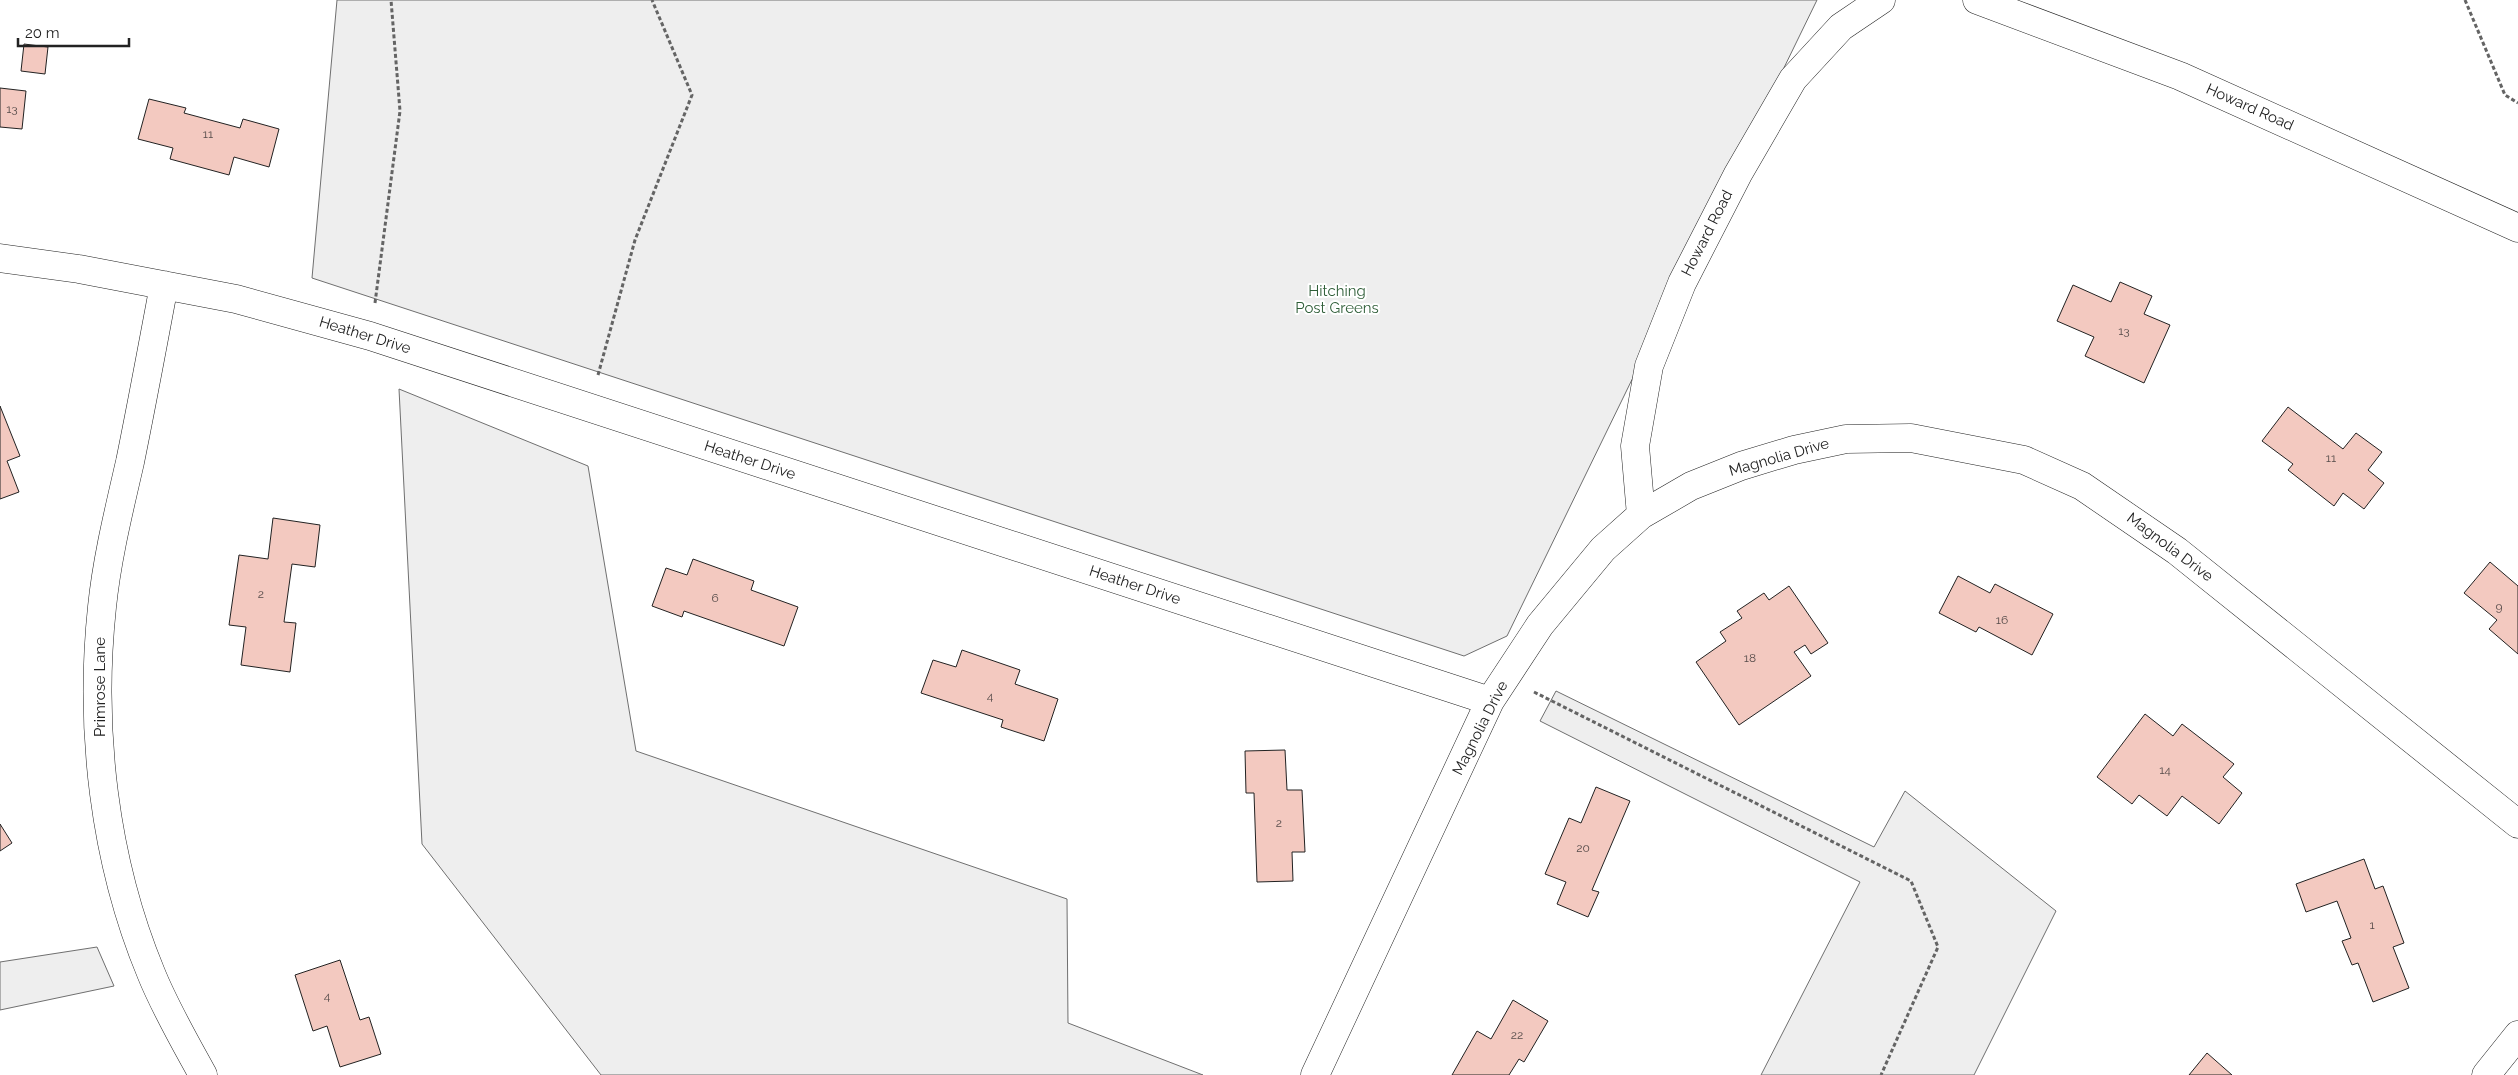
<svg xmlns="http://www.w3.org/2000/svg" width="2518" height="1075" viewBox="0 0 2518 1075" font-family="Raleway,sans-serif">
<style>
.green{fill:#eee;stroke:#6f6f6f}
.building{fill:#f3c9c0;stroke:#222}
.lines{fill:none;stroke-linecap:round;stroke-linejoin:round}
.minor-casing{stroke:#222;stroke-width:29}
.path{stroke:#646464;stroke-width:3;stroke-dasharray:4 2.5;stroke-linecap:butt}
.minor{stroke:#fff;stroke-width:28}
.labels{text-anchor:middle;stroke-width:4;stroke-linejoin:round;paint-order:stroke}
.number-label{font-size:12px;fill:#564c4a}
.street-label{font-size:15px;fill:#222;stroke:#fff}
.park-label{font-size:15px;fill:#2f5e38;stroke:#fff}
</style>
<rect width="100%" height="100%" fill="#fff"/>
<!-- green -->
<path class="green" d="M337,0h1480l-310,636 -43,20 -1152,-378z
M399,389l189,77 48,285 431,148 1,124 135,52h-602l-179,-231z
M1556,691l318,156 31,-56 151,120 -82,164h-213l99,-193 -320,-161z
M97,947l17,39 -114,24v-48z"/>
<!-- building -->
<path class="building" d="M24,44l24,3 -3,27 -24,-3z
M0,88l26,3 -4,38 -22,-2z
M149,99l37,9 -2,5 56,15 3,-9 36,10 -10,38 -35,-10 -5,18 -59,-16 3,-11 -35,-9z
M2120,282l32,14 -8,18 26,11 -26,58 -59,-27 9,-19 -37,-16 16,-36 38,17z
M0,406l20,50 -13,5 12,31 -19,7z
M2288,407l55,42 13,-16 26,19 -14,18 16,13 -20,26 -21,-16 -9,13 -46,-36 5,-6 -31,-23z
M273,518l47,7 -5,42 -23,-3 -8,58 12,1 -6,49 -49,-7 5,-38 -17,-2 10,-70 29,4z
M693,559l61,22 -3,9 47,17 -14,39 -100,-35 -2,6 -30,-11 14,-38 21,7z
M2490,562l28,24v68l-29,-25 8,-9 -33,-27z
M1958,576l32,17 5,-9 58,30 -21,41 -53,-28 -3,5 -37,-19z
M1789,586l39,57 -17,11 -6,-9 -11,7 17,24 -72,49 -43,-63 30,-21 -6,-9 22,-14 -5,-7 27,-18 5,7z
M962,650l58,20 -5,14 43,15 -14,42 -43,-14 2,-7 -82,-27 12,-33 23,7z
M2145,714l28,22 9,-12 52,40 -11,13 19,16 -23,31 -37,-28 -15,20 -28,-21 -7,9 -35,-27z
M1285,750l2,40h15l3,62h-13l1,29 -36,1 -3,-89h-8l-1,-42z
M1596,787l34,14 -38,89 7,2 -11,25 -31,-13 9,-22 -21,-8 24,-56 12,5z
M0,824l12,19 -12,8z
M2364,859l11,30 8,-3 21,57 -11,4 16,41 -36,14 -15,-39 -6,2 -10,-24 9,-3 -14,-37 -31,11 -10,-28z
M340,960l20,60 9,-3 12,37 -41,13 -13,-41 -14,5 -18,-56z
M1513,1000l35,21 -24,41 -5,-3 -10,16h-57l25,-44 14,8z
M2207,1053l25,22h-43z"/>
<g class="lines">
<!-- minor casing -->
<g class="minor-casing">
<path id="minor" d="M1977,0l203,76 338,152
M0,258l79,11 157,30 134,37 1120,365
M164,285c-11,59 -22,118 -34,177 -11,48 -23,96 -28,145 -13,122 2,253 49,366 14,35 34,69 52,102
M1641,515l-6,-69 14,-80 33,-83 56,-109 55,-95 48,-52 40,-27
M1315,1075l175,-374 50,-76 63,-76 38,-34 50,-29 50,-20 53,-16 52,-11 65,-1 113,22 58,26 95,65 341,273
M2486,1075l32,-40"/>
</g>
<!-- path -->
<path class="path" d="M2465,0l40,95 13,8
M375,303l25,-192 -9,-111
M598,375l37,-135 57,-145 -40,-95
M1534,692l377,189 27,66 -57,128"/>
<!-- minor -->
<use href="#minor" class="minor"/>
</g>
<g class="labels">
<!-- number labels -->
<g class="number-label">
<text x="12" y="113">13</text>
<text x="208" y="138">11</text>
<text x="2124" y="335">13</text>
<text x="2331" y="462">11</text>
<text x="261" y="598">2</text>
<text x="715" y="602">6</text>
<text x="2499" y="611">9</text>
<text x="2002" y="624">16</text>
<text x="1750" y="662">18</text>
<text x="990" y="700">4</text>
<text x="2165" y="774">14</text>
<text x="1279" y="827">2</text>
<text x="1583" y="852">20</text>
<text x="2372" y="929">1</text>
<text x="327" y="1000">4</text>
<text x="1517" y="1039">22</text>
</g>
<!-- street labels -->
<g class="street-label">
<text transform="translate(2250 107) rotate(24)" y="5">Howard Road</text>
<text transform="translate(1707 233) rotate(-63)" y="5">Howard Road</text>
<text transform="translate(365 335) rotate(17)" y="5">Heather Drive</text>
<text transform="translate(1779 457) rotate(-16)" y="5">Magnolia Drive</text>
<text transform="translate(750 460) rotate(18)" y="5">Heather Drive</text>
<text transform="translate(2170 547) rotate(37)" y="5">Magnolia Drive</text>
<text transform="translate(1135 585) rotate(18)" y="5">Heather Drive</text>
<text transform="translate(100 687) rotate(-90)" y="5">Primrose Lane</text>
<text transform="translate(1480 728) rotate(-63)" y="5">Magnolia Drive</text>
</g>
<!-- park labels -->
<g class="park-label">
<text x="1337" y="296">Hitching<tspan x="1337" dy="17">Post Greens</tspan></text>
</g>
</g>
<!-- scale -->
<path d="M18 38v8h111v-8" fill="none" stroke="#222222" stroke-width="2.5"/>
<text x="25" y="38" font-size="15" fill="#222222" stroke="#ffffff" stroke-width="4" paint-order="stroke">20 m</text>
</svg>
